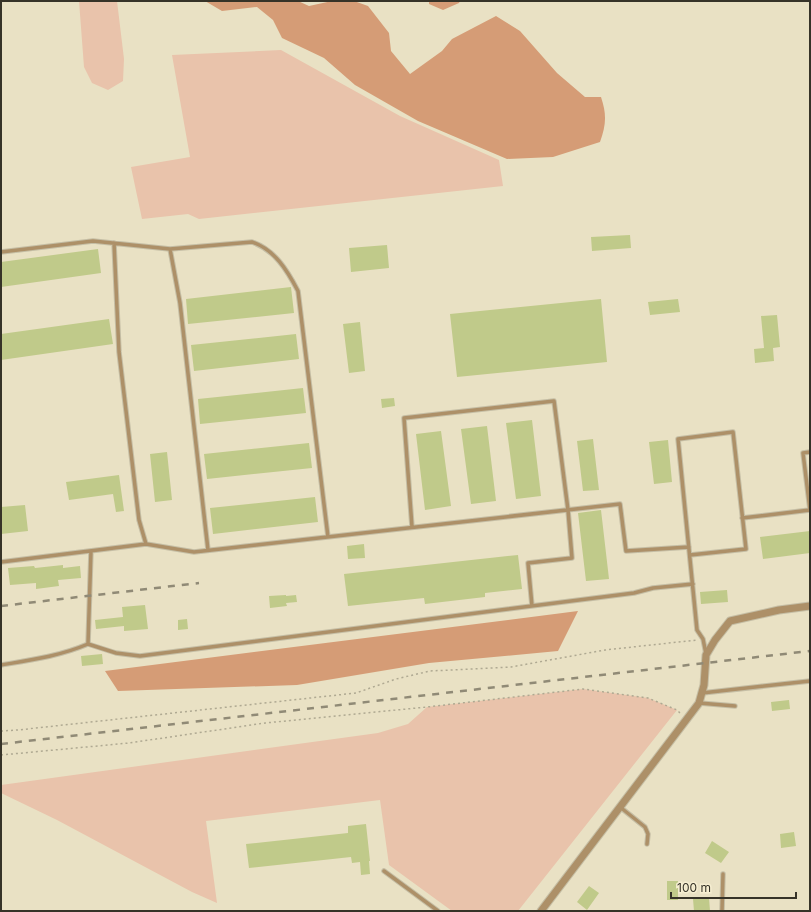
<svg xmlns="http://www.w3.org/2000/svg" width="811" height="912" viewBox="0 0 811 912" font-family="Inter,sans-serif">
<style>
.green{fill:#e9c3ab}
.forest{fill:#d59c76}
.building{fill:#c0ca8a}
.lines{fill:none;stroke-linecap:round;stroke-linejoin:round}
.lane-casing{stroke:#c5bea5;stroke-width:5.5}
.street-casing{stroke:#c5bea5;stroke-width:9}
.path{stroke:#afa992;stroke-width:1.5;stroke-dasharray:2 3;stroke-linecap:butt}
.lane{stroke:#ad9068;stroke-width:3.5}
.street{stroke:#ad9068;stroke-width:7}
.rail{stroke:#908a76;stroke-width:2.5;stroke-dasharray:7 7;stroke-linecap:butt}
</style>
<rect width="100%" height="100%" fill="#e9e1c4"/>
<!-- green -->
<path class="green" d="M79,1h38l7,58 -1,22 -15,9 -16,-7 -8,-16z
M281,50l119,66 99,44 4,26 -304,33 -11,-5 -46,5 -11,-52 59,-10 -18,-102z
M583,689l65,9 29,12 -159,201h-66l-63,-46 -9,-65 -174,21 11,82 -25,-11 -135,-72 -56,-27v-8l377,-52 30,-9 19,-17z"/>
<!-- forest -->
<path class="forest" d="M205,1h93l11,5 23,-5h22l14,5 21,27 2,18 19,23 32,-23 10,-12 44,-23 24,15 37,42 28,24h16c6,18 5,28 -1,45l-47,15 -46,2 -89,-38 -63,-36 -31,-27 -42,-20 -9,-18 -16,-13 -35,4z
M429,1h31l-1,2 -16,7 -14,-6z
M578,611l-20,40 -129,12 -132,22 -179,6 -13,-20z"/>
<!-- building -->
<path class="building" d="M630,235l1,13 -39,3 -1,-14z
M387,245l2,23 -38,4 -2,-24z
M98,249l3,24 -100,14v-25z
M291,287l3,26 -106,11 -2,-25z
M601,299l6,63 -150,15 -7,-63z
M678,299l2,13 -30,3 -2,-13z
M777,315l3,32 -7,1 1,13 -19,2 -1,-14 10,-1 -3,-32z
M109,319l4,25 -112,16v-26z
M360,322l5,49 -16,2 -6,-49z
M296,334l3,25 -105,12 -3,-26z
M303,388l3,25 -106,11 -2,-25z
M394,398l1,8 -13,2 -1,-9z
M532,420l9,76 -25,3 -10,-76z
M487,426l9,75 -25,3 -10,-75z
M441,431l10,75 -26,4 -9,-76z
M593,439l6,51 -16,1 -6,-50z
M668,440l4,42 -18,2 -5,-42z
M309,443l3,25 -105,11 -3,-25z
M167,452l5,48 -17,2 -5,-48z
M119,475l5,36 -8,1 -3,-18 -44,6 -3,-18z
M315,497l3,25 -105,12 -3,-26z
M25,505l3,26 -27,3v-27z
M601,510l8,69 -23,2 -8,-68z
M810,531v22l-47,6 -3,-22z
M364,544l1,14 -17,1 -1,-13z
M518,555l4,34 -37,4v4l-60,7 -1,-6 -76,8 -4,-32z
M63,565v3l17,-2 1,12 -23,2 1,6 -23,3v-6l-26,2 -2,-17 26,-2 1,2z
M727,590l1,12 -27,2 -1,-12z
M286,595v1l10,-1 1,7 -11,1 1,3 -17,2 -1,-12z
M145,605l3,24 -24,2v-5l-28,3 -1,-9 28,-3 -1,-10z
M187,619l1,10 -10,1v-10z
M102,654l1,10 -21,2 -1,-10z
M789,700l1,9 -18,2 -1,-9z
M366,824l4,37h-1l1,13 -9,1 -1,-13 -8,1 -1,-6 -102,11 -3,-24 102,-11v-7z
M794,832l2,14 -15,2 -1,-14z
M712,841l17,11 -8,11 -16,-10z
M667,881h11v19h-11z
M589,886l10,7 -12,17 -10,-8z
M709,898l1,13h-16l-1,-12z"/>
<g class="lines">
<!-- lane casing -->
<g class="lane-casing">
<path id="lane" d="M114,243l5,109 20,168 7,24
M170,249l10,54 28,247
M1,252l92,-11 77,8 82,-7c23,8 35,28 46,49l30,246
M742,518l68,-8 -7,-57 7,-1
M412,527l-8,-109 150,-17 14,109 4,48 -44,5 4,43
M690,555l56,-6 -13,-117 -55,7 19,191 6,9 3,15
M1,562l145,-18 48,8 426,-48 6,47 63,-4
M88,644l3,-93
M1,665c30,-5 59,-9 87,-21l28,9 24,3 494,-63 19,-5 40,-4
M702,693l108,-12
M699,703l36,3
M620,807l25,20 3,7 -1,10
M384,871l54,40
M722,911l1,-37"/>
</g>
<!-- street casing -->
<g class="street-casing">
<path id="street" d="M541,911l158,-208 5,-18 2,-30 9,-15 15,-19 49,-11 31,-4"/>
</g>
<!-- path -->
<path class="path" d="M1,731l17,-1 338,-37 40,-14 34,-8 81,-4 94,-17 92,-10
M1,755l128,-12 136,-20 162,-16 156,-18 65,9 29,12 4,4"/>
<!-- lane -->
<use href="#lane" class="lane"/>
<!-- street -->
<use href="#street" class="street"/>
<!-- rail -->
<path class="rail" d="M1,606l198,-23
M1,744l809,-93"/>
</g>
<!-- border -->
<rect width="811" height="912" fill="none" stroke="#363328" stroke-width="4"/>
<!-- scale -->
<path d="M671 892v6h125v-6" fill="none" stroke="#363328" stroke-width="2"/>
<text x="677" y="892" font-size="12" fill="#363328" stroke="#f6eed1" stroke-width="3" paint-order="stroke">100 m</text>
</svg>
